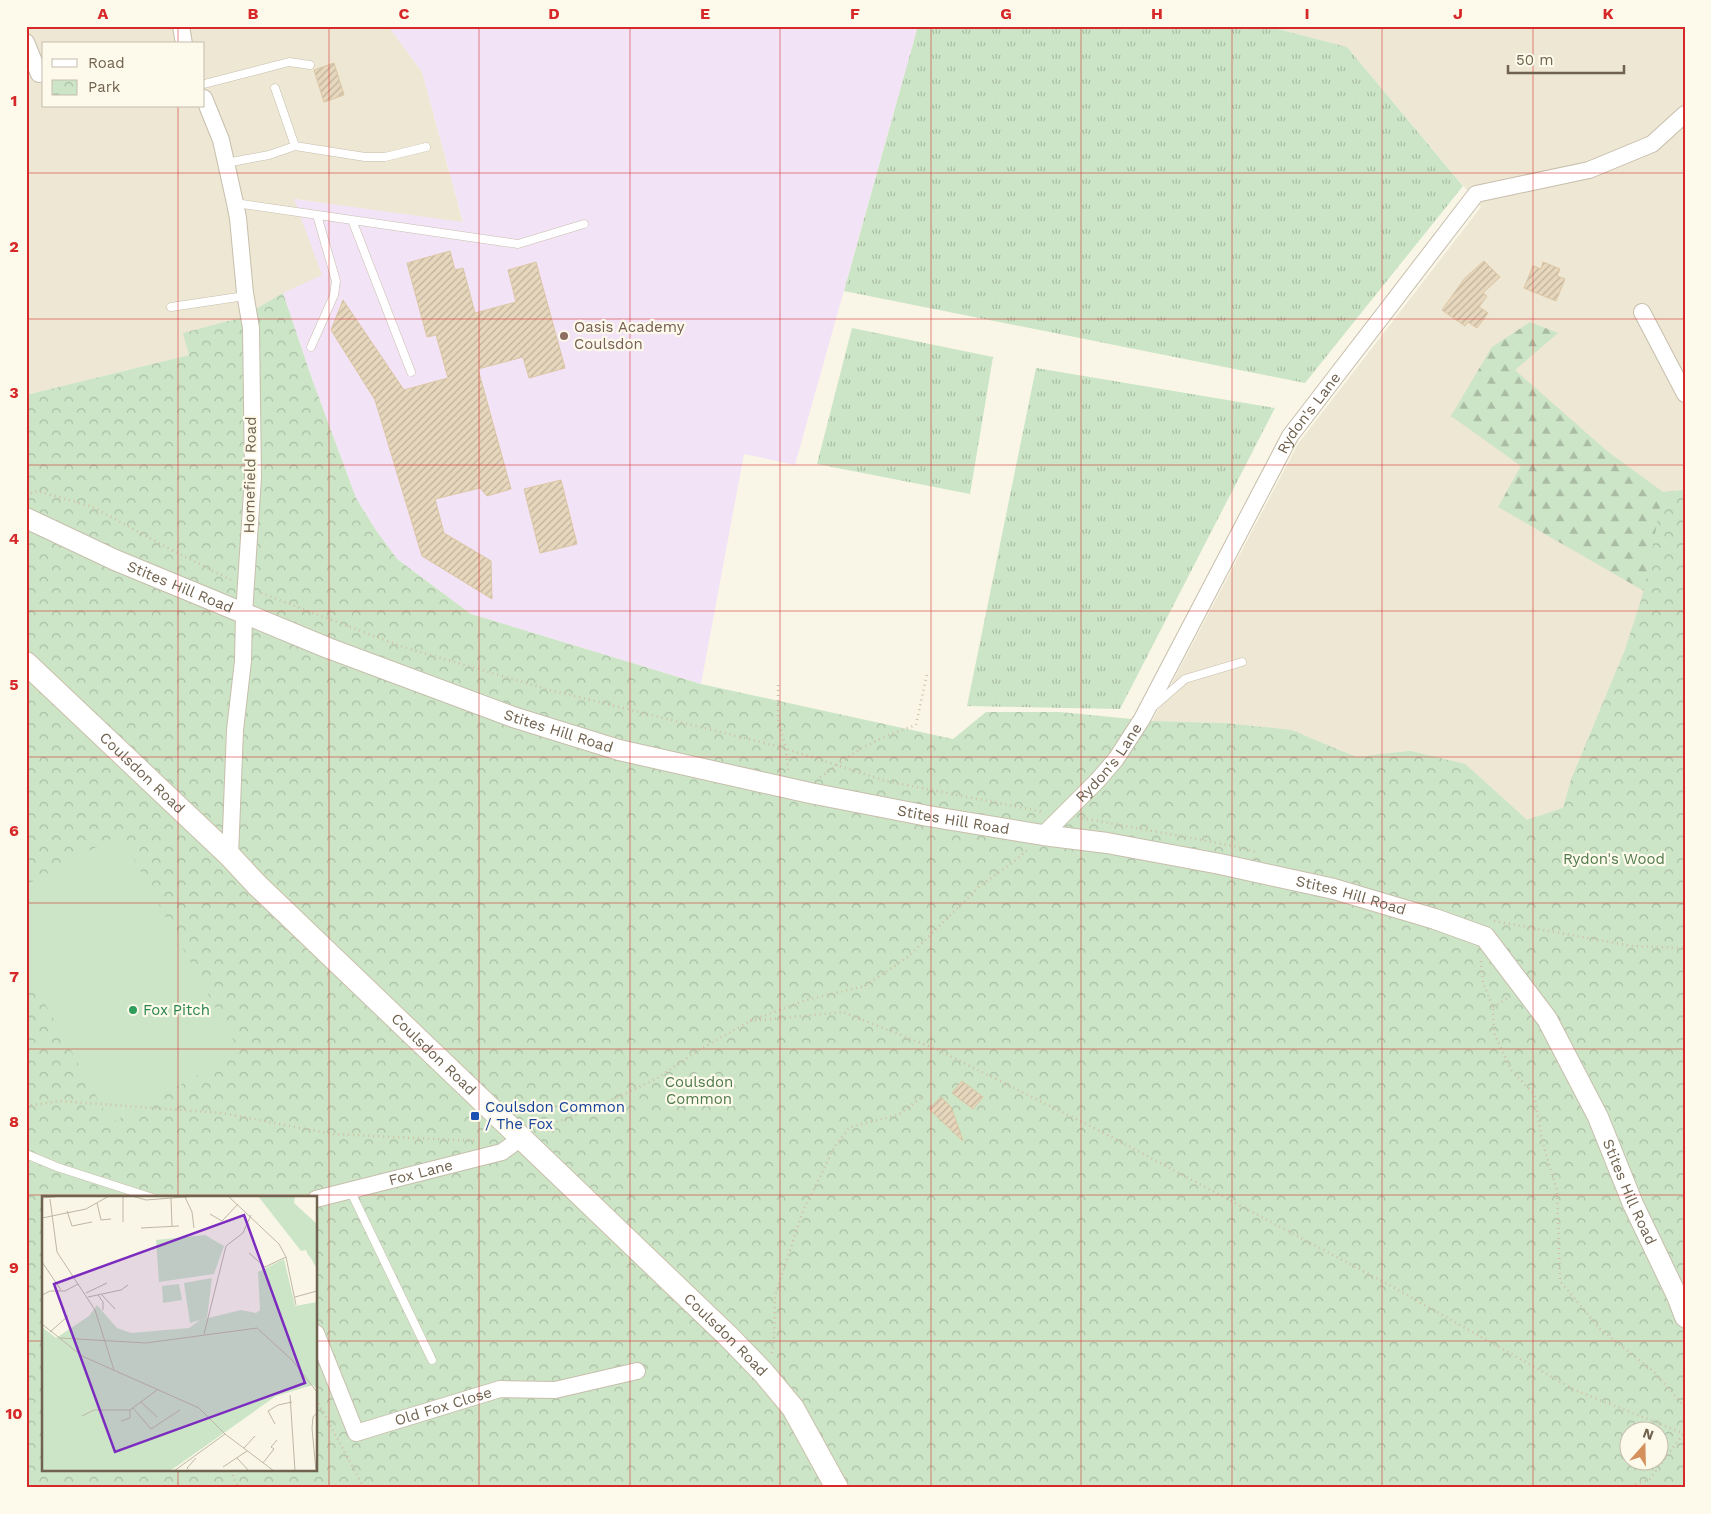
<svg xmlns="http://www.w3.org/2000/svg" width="1711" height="1514" viewBox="0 0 1711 1514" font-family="'Work Sans',sans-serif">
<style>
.residential{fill:#ede7d3;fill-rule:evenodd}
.education{fill:#f3e3f6}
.grass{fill:url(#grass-tufts)}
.forest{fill:url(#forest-firs)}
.park{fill:url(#park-crowns);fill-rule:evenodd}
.garden{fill:#cce5c7}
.building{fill:url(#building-hatch);stroke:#dcc6a4}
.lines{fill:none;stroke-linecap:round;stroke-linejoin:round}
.service-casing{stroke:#c7beac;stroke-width:9}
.minor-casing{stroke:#c7beac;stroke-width:18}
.tertiary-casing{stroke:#c7beac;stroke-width:22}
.secondary-casing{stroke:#cabfaa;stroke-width:24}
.path{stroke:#d0bfa5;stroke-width:2.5;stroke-dasharray:1 4;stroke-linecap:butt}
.service{stroke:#fff;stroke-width:8}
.minor{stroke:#fff;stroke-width:16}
.tertiary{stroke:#fff;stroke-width:20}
.secondary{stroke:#fff;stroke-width:22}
.grid{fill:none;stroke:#d62828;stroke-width:1;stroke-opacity:0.55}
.education-dot{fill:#8d6e63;stroke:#fdfaec;stroke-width:2}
.leisure-dot{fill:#2e9e5b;stroke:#fdfaec;stroke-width:2}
.transit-dot{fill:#1a4fb4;stroke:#fdfaec;stroke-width:2}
.labels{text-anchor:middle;stroke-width:4.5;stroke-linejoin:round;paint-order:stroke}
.education-label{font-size:15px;fill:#785e54;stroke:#fdfaec;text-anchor:start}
.street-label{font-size:15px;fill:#70624e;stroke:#fdfaec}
.park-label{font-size:15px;fill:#4f7a4b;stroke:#fdfaec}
.leisure-label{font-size:15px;fill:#27864d;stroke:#fdfaec;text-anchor:start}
.transit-label{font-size:15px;fill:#164399;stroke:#fdfaec;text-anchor:start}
.inset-road{fill:none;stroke:#beb7a5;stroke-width:1}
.view{fill:#7b2cbf;fill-opacity:0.15;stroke:#7b2cbf;stroke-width:2.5}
.inset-edge{fill:none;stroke:#70624e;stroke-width:2.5}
.neatline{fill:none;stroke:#d62828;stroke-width:2}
.grid-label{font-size:16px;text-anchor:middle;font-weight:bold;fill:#d62828}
</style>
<defs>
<pattern id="grass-tufts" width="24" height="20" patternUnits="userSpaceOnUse" patternTransform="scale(1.25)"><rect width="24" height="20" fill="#cce5c7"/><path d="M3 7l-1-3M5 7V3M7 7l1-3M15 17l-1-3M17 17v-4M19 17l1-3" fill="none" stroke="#aabda4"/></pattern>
<pattern id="forest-firs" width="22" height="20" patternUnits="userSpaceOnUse" patternTransform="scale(1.25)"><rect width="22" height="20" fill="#cce5c7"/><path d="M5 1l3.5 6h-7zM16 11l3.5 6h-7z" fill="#aabda4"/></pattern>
<pattern id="park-crowns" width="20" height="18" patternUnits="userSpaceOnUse" patternTransform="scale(1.25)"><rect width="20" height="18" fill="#cce5c7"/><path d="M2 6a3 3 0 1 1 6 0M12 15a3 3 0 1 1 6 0" fill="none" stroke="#aabda4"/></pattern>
<pattern id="building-hatch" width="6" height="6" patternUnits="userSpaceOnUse" patternTransform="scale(1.25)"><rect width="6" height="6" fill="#e6d7bd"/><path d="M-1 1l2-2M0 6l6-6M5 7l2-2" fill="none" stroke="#bfb29c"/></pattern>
</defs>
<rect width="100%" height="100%" fill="#f9f6e7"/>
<!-- residential -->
<path class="residential" d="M26,26h362l34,46 41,151 -168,-24 28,77 -40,17 -43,25 -56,15 5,22 -163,40zM44,44h160v62h-160z
M1266,26h419v464l-22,2 -19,99 -19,59 -54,130 -8,28 -36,12 -62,-56 -55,-13 -54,6 -65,-27 -68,-7 -71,-2 146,-277 183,-237 -134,-160z"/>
<!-- education -->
<path class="education" d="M388,26h530l-123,439 -51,-11 -43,230 -230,-70 -74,-55 -22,-30 -19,-31 -44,-119 -29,-86 39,-18 -28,-76 169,23 -41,-150z"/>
<!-- grass -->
<path class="grass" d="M918,26h348l81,21 116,139 -158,197 -461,-92z
M852,328l141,29 -23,137 -153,-30z
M1036,368l239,40 -155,301 -153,-3z"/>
<!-- forest -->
<path class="forest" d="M1530,322l28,11 -43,37 92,81 56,41 22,-2v444l-462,-211 68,7 65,27 54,-6 55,13 62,56 36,-12 8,-28 54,-130 19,-59 -146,-84 23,-41 -70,-50 41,-69z"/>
<!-- park -->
<path class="park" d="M283,293l29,86 44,119 19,31 22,30 74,55 230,70 252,55 33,-27h74l92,9 71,2 68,7 65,27 54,-6 55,13 62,56 36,-12 8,-28 54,-130 19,-59 19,-99 22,-2v998h-1659v-1093l163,-40 -6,-22 57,-15zM44,1198h272v272h-272zM1628,1432h30v30h-30z"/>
<!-- garden -->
<path class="garden" d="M120,834l120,218 -129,71 -85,-154v-84z"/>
<!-- building -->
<path class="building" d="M334,63l10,32 -20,7 -10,-32z
M450,251l5,19 8,-2 12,45 41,-11 -8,-32 28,-8 29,106 -36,10 -6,-21 -45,12 33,120 -24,7 -7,-8 -45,11 9,34 47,28 1,38 -70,-43 -47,-156 -44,-70 12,-30 61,90 44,-12 -12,-43 -9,2 -20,-74z
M1484,261l16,16 -17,16 4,3 -8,11 9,6 -11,15 -9,-6 -3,4 -23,-16 23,-32z
M1543,262l17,7 -3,7 8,3 -9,22 -32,-13 9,-22 8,3z
M561,480l16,64 -37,9 -16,-64z
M962,1081l21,16 -10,12 -21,-16z
M941,1097l10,10 12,34 -34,-32z"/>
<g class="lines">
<!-- service casing -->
<g class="service-casing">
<path id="service" d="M204,84l85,-22 21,3
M275,88l20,58
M226,163l43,-8 26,-9 70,11h20l41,-10
M235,203l283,41 66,-20
M352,220l59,152
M171,307l74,-11
M311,347l23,-52 2,-14 -19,-66
M1154,706l31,-27 57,-17
M26,1154l31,13 96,31
M350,1190l82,170"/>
</g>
<!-- minor casing -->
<g class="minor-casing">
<g id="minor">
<path d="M181,26l3,18"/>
<path d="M26,42l13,32"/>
<path d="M204,98l17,42 14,63 3,15 7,75 6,35 2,149 -9,137 -1,47 -8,69 -5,126"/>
<path d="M1642,312l43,82"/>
<path id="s1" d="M1043,835l55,-55 18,-21 26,-40 148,-283 186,-242 113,-24 63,-26 33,-30"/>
<path id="s2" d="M316,1199l186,-47 19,-14"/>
<path id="s3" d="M316,1333l40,100 144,-44 55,1 82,-19"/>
</g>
</g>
<!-- tertiary casing -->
<g class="tertiary-casing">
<g id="tertiary">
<path id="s4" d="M26,518l89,42 213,88 185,69 106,33 191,43 118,23 115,19 64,8 113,21 114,25 101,30 50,18 62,82 51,98 35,87 44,92 8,21"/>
</g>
</g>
<!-- secondary casing -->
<g class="secondary-casing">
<g id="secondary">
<path id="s5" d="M26,663l204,193 27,29 471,451 35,36 30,36 44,80"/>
</g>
</g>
<!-- path -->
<path class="path" d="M26,495l11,-4 56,16 73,40 65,33
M261,593l142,54 147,43 227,56 109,35 158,31
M778,685v34l8,30 2,22
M820,777l40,-28 26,-13 30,-11 11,-51
M1082,818l152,28 21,6
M1494,921l138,25 53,2
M1481,961l2,22 10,24 1,26 17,37 23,24 8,46 15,51 3,90 40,48 53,42 32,36
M1493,1007l17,-10
M750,1021l93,-9 93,37 166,83 291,155 182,103 110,44
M26,1106l34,-5 162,12 111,21 144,7
M538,1129l56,-21 62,-29 43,-29 51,-29 56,-21 59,-14 44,-30 71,-70 36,-26 11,-10
M772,1353l2,-13 1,-45 28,-84 32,-65 15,-19 48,-12 24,-18
M316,1399l48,89
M233,1470v7l6,11
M1626,1488l24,-9 33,-45"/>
<!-- service -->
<use href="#service" class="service"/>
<!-- minor -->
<use href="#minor" class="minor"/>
<!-- tertiary -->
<use href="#tertiary" class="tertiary"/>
<!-- secondary -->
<use href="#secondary" class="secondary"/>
</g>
<!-- grid -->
<path class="grid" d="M178,26v18M329,26v1462M479,26v1462M630,26v1462M780,26v1462M931,26v1462M1081,26v1462M1232,26v1462M1382,26v1462M1533,26v1462M178,106v1092M26,173h1659M26,319h1659M26,465h1659M26,611h1659M26,757h1659M26,903h1659M26,1049h1659M26,1195h1659M26,1341h18M316,1341h1369M178,1470v18"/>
<!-- markers -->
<circle class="education-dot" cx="564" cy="336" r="5"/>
<circle class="leisure-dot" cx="133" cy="1010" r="5"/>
<rect class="transit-dot" x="470" y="1111" width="10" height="10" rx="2.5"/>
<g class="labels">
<!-- education labels -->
<g class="education-label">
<text x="574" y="332">Oasis Academy<tspan x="574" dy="17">Coulsdon</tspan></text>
</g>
<!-- street labels -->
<g class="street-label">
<text dy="5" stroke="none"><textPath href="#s1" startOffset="502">Rydon's Lane</textPath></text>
<text transform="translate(250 475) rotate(-89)" y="5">Homefield Road</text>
<text dy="5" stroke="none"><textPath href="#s4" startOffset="169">Stites Hill Road</textPath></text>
<text dy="5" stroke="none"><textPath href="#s4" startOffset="574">Stites Hill Road</textPath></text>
<text dy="5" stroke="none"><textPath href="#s1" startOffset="98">Rydon's Lane</textPath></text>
<text dy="5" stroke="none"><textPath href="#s5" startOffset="160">Coulsdon Road</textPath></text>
<text dy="5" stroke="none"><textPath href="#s4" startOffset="979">Stites Hill Road</textPath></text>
<text dy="5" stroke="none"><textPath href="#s4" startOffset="1384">Stites Hill Road</textPath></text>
<text dy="5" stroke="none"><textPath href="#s5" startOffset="565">Coulsdon Road</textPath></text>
<text dy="5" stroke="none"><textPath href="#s2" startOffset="108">Fox Lane</textPath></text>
<text dy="5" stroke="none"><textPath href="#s4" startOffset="1819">Stites Hill Road</textPath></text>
<text dy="5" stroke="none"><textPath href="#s5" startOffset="970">Coulsdon Road</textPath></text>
<text dy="5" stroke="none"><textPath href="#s3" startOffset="199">Old Fox Close</textPath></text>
</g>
<!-- park labels -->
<g class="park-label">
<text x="1614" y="864">Rydon's Wood</text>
<text x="699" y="1087">Coulsdon<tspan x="699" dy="17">Common</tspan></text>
</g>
<!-- leisure labels -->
<g class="leisure-label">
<text x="143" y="1015">Fox Pitch</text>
</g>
<!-- transit labels -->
<g class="transit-label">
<text x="485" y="1112">Coulsdon Common<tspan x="485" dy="17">/ The Fox</tspan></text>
</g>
</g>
<!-- overview -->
<g transform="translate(42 1196)">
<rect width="275" height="275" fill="#f9f6e7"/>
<path d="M163,39l19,11 -10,28 -55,8 -3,-42zM170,82l-5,40 -17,5 -6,-40zM137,88l3,16 -19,3 -1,-17z" fill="#cce5c7"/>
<path d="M216,0h37l-1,7 23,21v22l-8,11 -3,-7 -5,1z" fill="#cce5c7"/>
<path d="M275,42v31l-11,-19zM242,63l11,47 22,-4v87l-4,-4 -37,11 -106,75h-128v-144l14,11 33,-22 8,-11 20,23 14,5 58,-5 11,-8 41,-10 15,3 4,-3 -2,-38z" fill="#cce5c7"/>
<path d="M59,176l22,19 -11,13 -22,-19zM22,245h20v13l12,-2 1,15h-10v-9l-1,10h16v3h-40z" fill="#cce5c7"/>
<path class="inset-road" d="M90,0l14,4 51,-4M186,0l51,48 7,13 10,48M143,1l7,15 2,16M0,2l21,-2M129,2l1,28M8,3l7,53 38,58 19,60M55,7l4,17 10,-1M25,15l5,15 20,-4M168,18l12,7 16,-17M0,22l44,-9 23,-13M81,26v-26M99,32l38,-2M207,57l16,14 21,-10M0,66l19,28M44,97l21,-10M0,99l8,-4h15l13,-7M56,99l5,7v8M60,99l13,14M46,101l33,-7 7,-5M253,101l22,-6M0,128l40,32 117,52 26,26 49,37M8,136l18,-16M162,138l22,-88 17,-13 8,-18M18,142l86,5 111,-15 35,32 25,32M248,199l5,76M99,206l16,15M91,212l18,21 29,-19M40,220l12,-6h36l27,-20M79,225l9,-3v-8M233,228l-7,-13 10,-6 14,-3M202,252l11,-12M195,262l12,13M221,267l11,-14 -3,-2 6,-7M181,271l24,-16M132,275l51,-37M147,275l-2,-3 9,-10M274,275l-4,-43 1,-11 4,-4"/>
<path class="view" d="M202,19l61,168 -190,69 -61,-168z"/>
<rect width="275" height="275" class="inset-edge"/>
</g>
<!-- border -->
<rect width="1711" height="1514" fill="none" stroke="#fdfaec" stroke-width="55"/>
<!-- legend -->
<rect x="42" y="42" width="162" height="65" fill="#fdfaec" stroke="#c5bdad"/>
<rect x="52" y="59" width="25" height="8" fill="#ffffff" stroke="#c5bdad"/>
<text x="88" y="68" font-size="15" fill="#70624e">Road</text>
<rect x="52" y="80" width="25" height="15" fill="url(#park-crowns)" stroke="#c5bdad"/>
<text x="88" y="92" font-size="15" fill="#70624e">Park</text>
<!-- north arrow -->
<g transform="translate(1644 1446) rotate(20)"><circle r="24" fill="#fdfaec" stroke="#c5bdad"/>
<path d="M0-4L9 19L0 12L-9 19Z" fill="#d4915b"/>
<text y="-8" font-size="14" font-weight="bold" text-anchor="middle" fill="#70624e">N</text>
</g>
<!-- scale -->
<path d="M1508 65v8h116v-8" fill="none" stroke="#70624e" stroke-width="2.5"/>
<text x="1516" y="65" font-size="15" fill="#70624e" stroke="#fdfaec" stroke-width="4" paint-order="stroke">50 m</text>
<rect x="28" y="28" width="1656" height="1458" class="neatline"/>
<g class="grid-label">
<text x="103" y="19">A</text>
<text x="253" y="19">B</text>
<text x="404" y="19">C</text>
<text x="554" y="19">D</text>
<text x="705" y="19">E</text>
<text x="855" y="19">F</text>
<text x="1006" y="19">G</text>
<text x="1157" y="19">H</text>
<text x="1307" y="19">I</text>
<text x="1458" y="19">J</text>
<text x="1608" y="19">K</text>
<text x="14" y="106">1</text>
<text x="14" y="252">2</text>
<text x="14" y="398">3</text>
<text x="14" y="544">4</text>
<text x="14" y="690">5</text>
<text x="14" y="836">6</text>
<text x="14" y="982">7</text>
<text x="14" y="1127">8</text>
<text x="14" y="1273">9</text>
<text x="14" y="1419">10</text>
</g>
</svg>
